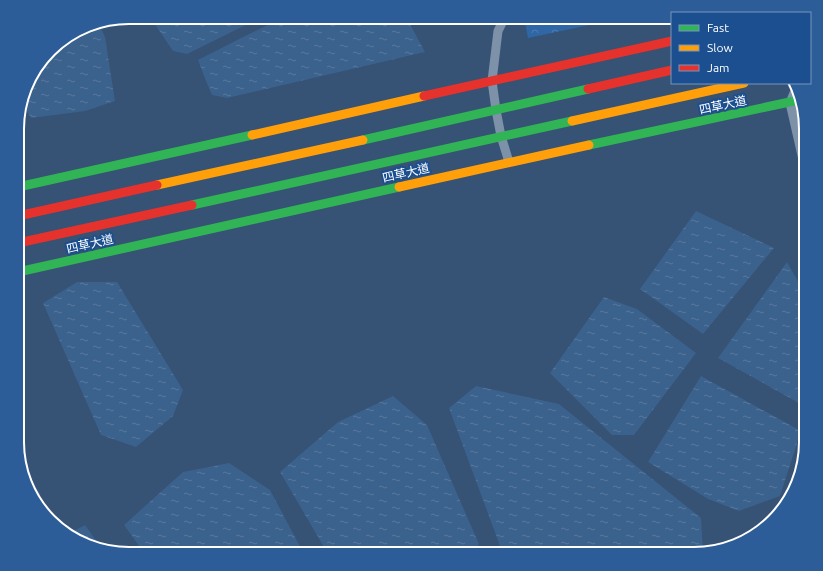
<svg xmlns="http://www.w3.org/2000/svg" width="823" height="571" viewBox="0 0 823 571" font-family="Ubuntu,'Noto Sans TC',sans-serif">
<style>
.park{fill:url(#park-crowns)}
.water{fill:url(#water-ripples)}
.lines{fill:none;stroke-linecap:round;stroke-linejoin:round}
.lane{stroke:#7d92a8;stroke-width:9}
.fast{stroke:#30b455;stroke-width:9}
.slow{stroke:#ff9f0a;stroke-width:9}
.jam{stroke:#e5322d;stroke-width:9}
.labels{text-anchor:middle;stroke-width:4;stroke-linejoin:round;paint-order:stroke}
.street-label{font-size:12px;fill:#fff;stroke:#1b4f8f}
.rim{fill:none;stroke:#fff;stroke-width:2}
</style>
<defs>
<pattern id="park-crowns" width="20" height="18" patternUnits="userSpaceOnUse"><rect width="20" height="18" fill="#2f66a5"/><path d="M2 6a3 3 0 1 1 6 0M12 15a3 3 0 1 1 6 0" fill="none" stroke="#4e7db2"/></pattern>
<pattern id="water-ripples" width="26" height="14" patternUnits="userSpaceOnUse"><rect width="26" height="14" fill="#3b618d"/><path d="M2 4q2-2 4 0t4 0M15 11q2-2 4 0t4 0" fill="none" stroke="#58799e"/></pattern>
</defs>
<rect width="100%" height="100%" fill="#365274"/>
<!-- park -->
<path class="park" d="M524,17h103l-99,21z"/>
<!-- water -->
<path class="water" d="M150,17h112l-75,37 -14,-3z
M284,17h122l19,35 -198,46 -15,-3 -6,-14 -8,-21 45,-23z
M98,22l7,15 10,64 -30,10 -54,7 -9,-15 10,-30 23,-28 38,-22z
M696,211l78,37 -71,86 -63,-45z
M787,262l19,34v111l-88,-49z
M77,282h40l66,108 -10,26 -37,31 -35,-12 -58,-132z
M604,297l33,12 59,44 -62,82h-22l-62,-62z
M701,376l100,55 -21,65 -41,15 -31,-12 -60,-37z
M476,386l83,18 142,114 2,34 -8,2h-192l-54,-146z
M393,396l34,29 52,119 -7,10h-144l-48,-82 58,-50z
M229,463l41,27 34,64h-159l-21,-29 59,-53z
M20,464l21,31 -8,4 -1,-1z
M85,525l15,21 -32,-12z"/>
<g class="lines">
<!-- lane -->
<path class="lane" d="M505,17l-7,14 -6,50 4,29 5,26 8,26
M796,88l-6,15 16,70"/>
<!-- fast -->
<path class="fast" d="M363,140l225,-51
M589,145l210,-45
M18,187l234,-52
M192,205l380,-84
M18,272l381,-85"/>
<!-- slow -->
<path class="slow" d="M572,121l172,-38
M252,135l172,-39
M157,185l206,-45
M399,187l190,-42"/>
<!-- jam -->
<path class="jam" d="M588,89l84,-19
M424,96l248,-55
M18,216l139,-31
M18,243l174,-38"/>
</g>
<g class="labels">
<!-- street labels -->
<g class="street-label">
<text transform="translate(723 105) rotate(-12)" y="4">四草大道</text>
<text transform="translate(406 173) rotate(-13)" y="4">四草大道</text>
<text transform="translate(90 244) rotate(-13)" y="4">四草大道</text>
</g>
</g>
<!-- crop -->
<path d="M0 0H823V571H0ZM129 24H694A105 105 0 0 1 799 129V442A105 105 0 0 1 694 547H129A105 105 0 0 1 24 442V129A105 105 0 0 1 129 24Z" fill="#2d5d98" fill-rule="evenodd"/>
<path class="rim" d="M129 24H694A105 105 0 0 1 799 129V442A105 105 0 0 1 694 547H129A105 105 0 0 1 24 442V129A105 105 0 0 1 129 24Z"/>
<!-- legend -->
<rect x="671" y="12" width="140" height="72" fill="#1b4f8f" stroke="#7695bc"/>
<rect x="679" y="25" width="20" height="6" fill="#30b455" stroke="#7695bc"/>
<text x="707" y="32" font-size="12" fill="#ffffff">Fast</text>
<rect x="679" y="45" width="20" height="6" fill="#ff9f0a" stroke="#7695bc"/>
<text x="707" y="52" font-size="12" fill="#ffffff">Slow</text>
<rect x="679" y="65" width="20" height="6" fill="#e5322d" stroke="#7695bc"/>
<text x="707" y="72" font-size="12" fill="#ffffff">Jam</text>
</svg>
